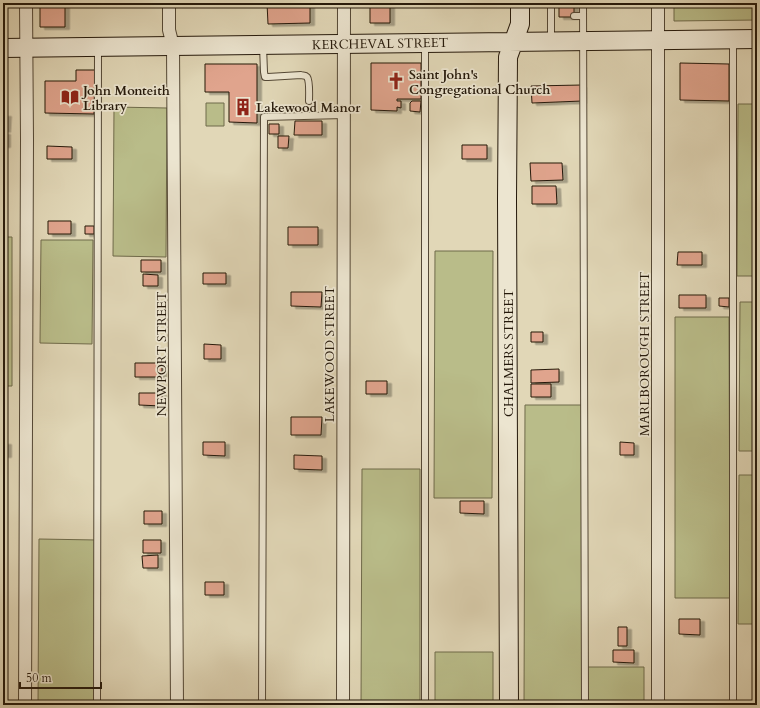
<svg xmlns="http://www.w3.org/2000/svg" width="760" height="708" viewBox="0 0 760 708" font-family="Cardo,serif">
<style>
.green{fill:#b9bc89;stroke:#6f6a4a}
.building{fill:#e0a48d;stroke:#25190b;filter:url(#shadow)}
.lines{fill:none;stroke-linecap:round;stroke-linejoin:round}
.lane-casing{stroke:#544836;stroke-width:8}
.street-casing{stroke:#544836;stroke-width:14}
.secondary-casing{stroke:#25190b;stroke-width:20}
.lane{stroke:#ece5d0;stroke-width:6}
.street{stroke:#ece5d0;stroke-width:12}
.secondary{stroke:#ece5d0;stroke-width:18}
.labels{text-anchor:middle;stroke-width:3.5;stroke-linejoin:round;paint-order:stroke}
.street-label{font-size:13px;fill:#25190b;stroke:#ece5d0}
.poi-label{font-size:13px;font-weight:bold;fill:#25190b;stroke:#ece5d0;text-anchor:start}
</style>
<defs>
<filter id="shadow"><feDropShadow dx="4.5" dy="2.5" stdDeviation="0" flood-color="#0004"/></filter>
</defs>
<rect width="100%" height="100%" fill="#e1d7b7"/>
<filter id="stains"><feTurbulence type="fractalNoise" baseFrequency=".005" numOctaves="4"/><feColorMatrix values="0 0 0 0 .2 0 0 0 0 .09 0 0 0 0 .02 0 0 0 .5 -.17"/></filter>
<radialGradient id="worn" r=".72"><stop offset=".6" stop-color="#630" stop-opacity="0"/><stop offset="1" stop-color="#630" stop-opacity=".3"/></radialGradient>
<!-- green -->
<path class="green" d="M674,3h83v17l-83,1z
M206,103h18v23h-18z
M738,104h19v172h-20z
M114,107l53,1 -1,149 -53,-1z
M3,237h9v149h-9z
M41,240h52l-1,104 -52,-1z
M435,251h58l-1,247h-58z
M740,302h17v149h-18z
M675,317h54l1,281h-55z
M525,405h58v300h-59z
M362,469h58v236h-59z
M739,475h18v149h-19z
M39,539l58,1 -1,165h-58z
M435,652h58v53h-58z
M586,667h58v38h-57z"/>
<!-- building -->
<path class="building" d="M40,3h25v24h-25z
M267,3h43v20l-42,1z
M370,3h20v20h-20z
M559,5h15v12h-15z
M371,63h50v36h-24v2h4v7l-4,-1v4l-26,-1z
M680,63l49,1v37l-49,-1z
M205,64h52v59l-28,-1v-30h-24z
M76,70h19l-1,44 -49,-1v-32h31z
M582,85v16l-50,2 -1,-17z
M412,101h9l-1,11 -10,-1v-8z
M3,114h4l-1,16 -3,-1z
M295,121h27v14h-28z
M269,124h10v10h-10z
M3,132h3v13h-3z
M278,136h11l-1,12h-10z
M462,145h25v14h-25z
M47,146l25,1v12h-25z
M530,163h32l1,17 -32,1z
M532,186h24l1,18h-25z
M48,221h23v13h-23z
M85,226h9v8h-9z
M288,227h30v18h-30z
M678,252h24v13h-25z
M141,260h20v12h-20z
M203,273h23v11h-23z
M143,274l15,1v11h-15z
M291,292h31l-1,15 -30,-1z
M679,295h27v13h-27z
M719,298h10v9l-10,-1z
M531,332h12v10h-12z
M204,344l17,1v14h-17z
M135,363h27v14h-27z
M559,369v13l-28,1v-13z
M366,381h21v13h-21z
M531,384h20v13h-20z
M139,393h23v13l-23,-1z
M291,417h31l-1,18h-30z
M3,442h4v13h-4z
M203,442h22v14l-22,-1z
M620,442l14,1v12h-14z
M294,455l28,1v14l-28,-1z
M460,501h24v13l-24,-1z
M144,511h18v13h-18z
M143,540h18v13h-18z
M158,555v13h-15l-1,-12z
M205,582h19v13h-19z
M679,619h21v16l-21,-1z
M618,627h9v19h-9z
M613,650h21v13l-21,-1z"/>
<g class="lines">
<!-- lane casing -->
<g class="lane-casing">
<path id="lane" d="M551,3v36
M583,3l2,702
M574,16h9
M733,41v664
M263,46l1,26 1,5h3l33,-2c2,1 4,0 6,2 3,4 2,19 2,24
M97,705l1,-657
M262,705l2,-588 80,-2
M425,705v-661"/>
</g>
<!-- street casing -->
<g class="street-casing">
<path id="street" d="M169,3v27l4,16 4,659
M25,705l2,-565 -1,-137
M343,705l1,-702
M658,705v-702"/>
</g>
<!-- secondary casing -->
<g class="secondary-casing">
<path id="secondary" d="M3,48l754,-9
M509,705l-2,-506 1,-142 12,-33v-21"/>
</g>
<!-- lane -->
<use href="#lane" class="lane"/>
<!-- street -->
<use href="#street" class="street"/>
<!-- secondary -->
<use href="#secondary" class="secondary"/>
</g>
<!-- icons -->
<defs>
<g id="church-bare" transform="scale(1.38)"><path d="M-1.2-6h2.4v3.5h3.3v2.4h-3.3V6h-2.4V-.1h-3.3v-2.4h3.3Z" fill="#8f2418" stroke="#ece5d0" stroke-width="2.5" paint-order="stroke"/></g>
<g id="library-bare" transform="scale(1.38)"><path d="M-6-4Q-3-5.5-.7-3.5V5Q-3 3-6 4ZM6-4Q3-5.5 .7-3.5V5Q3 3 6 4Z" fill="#8f2418" stroke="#ece5d0" stroke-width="2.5" paint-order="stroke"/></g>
<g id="building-bare" transform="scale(1.38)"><path d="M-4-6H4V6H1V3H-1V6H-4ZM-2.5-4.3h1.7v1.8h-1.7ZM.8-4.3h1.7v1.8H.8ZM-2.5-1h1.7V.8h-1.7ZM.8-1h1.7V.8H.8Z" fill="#8f2418" stroke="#ece5d0" stroke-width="2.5" paint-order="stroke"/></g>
</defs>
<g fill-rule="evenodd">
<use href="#church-bare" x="396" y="81"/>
<use href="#library-bare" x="70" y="97"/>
<use href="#building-bare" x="243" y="107"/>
</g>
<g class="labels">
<!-- street labels -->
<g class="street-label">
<text transform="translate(380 43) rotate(-1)" y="5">KERCHEVAL STREET</text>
<text transform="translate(508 353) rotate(-90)" y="5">CHALMERS STREET</text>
<text transform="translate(161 354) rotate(-90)" y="5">NEWPORT STREET</text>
<text transform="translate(329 354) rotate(-90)" y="5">LAKEWOOD STREET</text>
<text transform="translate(644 354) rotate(-90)" y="5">MARLBOROUGH STREET</text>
</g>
<!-- poi labels -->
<g class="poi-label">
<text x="409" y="79">Saint John's<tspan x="409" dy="15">Congregational Church</tspan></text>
<text x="83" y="95">John Monteith<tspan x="83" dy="15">Library</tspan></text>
<text x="256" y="112">Lakewood Manor</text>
</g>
</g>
<!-- margin -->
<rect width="760" height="708" fill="none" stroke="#e1d7b7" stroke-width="16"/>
<rect x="4" y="4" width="752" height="700" fill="none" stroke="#25190b" stroke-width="2"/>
<rect x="8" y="8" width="744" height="692" fill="none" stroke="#25190b"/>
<!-- scale -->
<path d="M20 682v6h81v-6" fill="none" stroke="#25190b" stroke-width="2"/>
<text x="26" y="682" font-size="12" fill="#25190b" stroke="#ece5d0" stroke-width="3" paint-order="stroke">50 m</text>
<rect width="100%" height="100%" filter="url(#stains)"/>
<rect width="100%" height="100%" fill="url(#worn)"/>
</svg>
